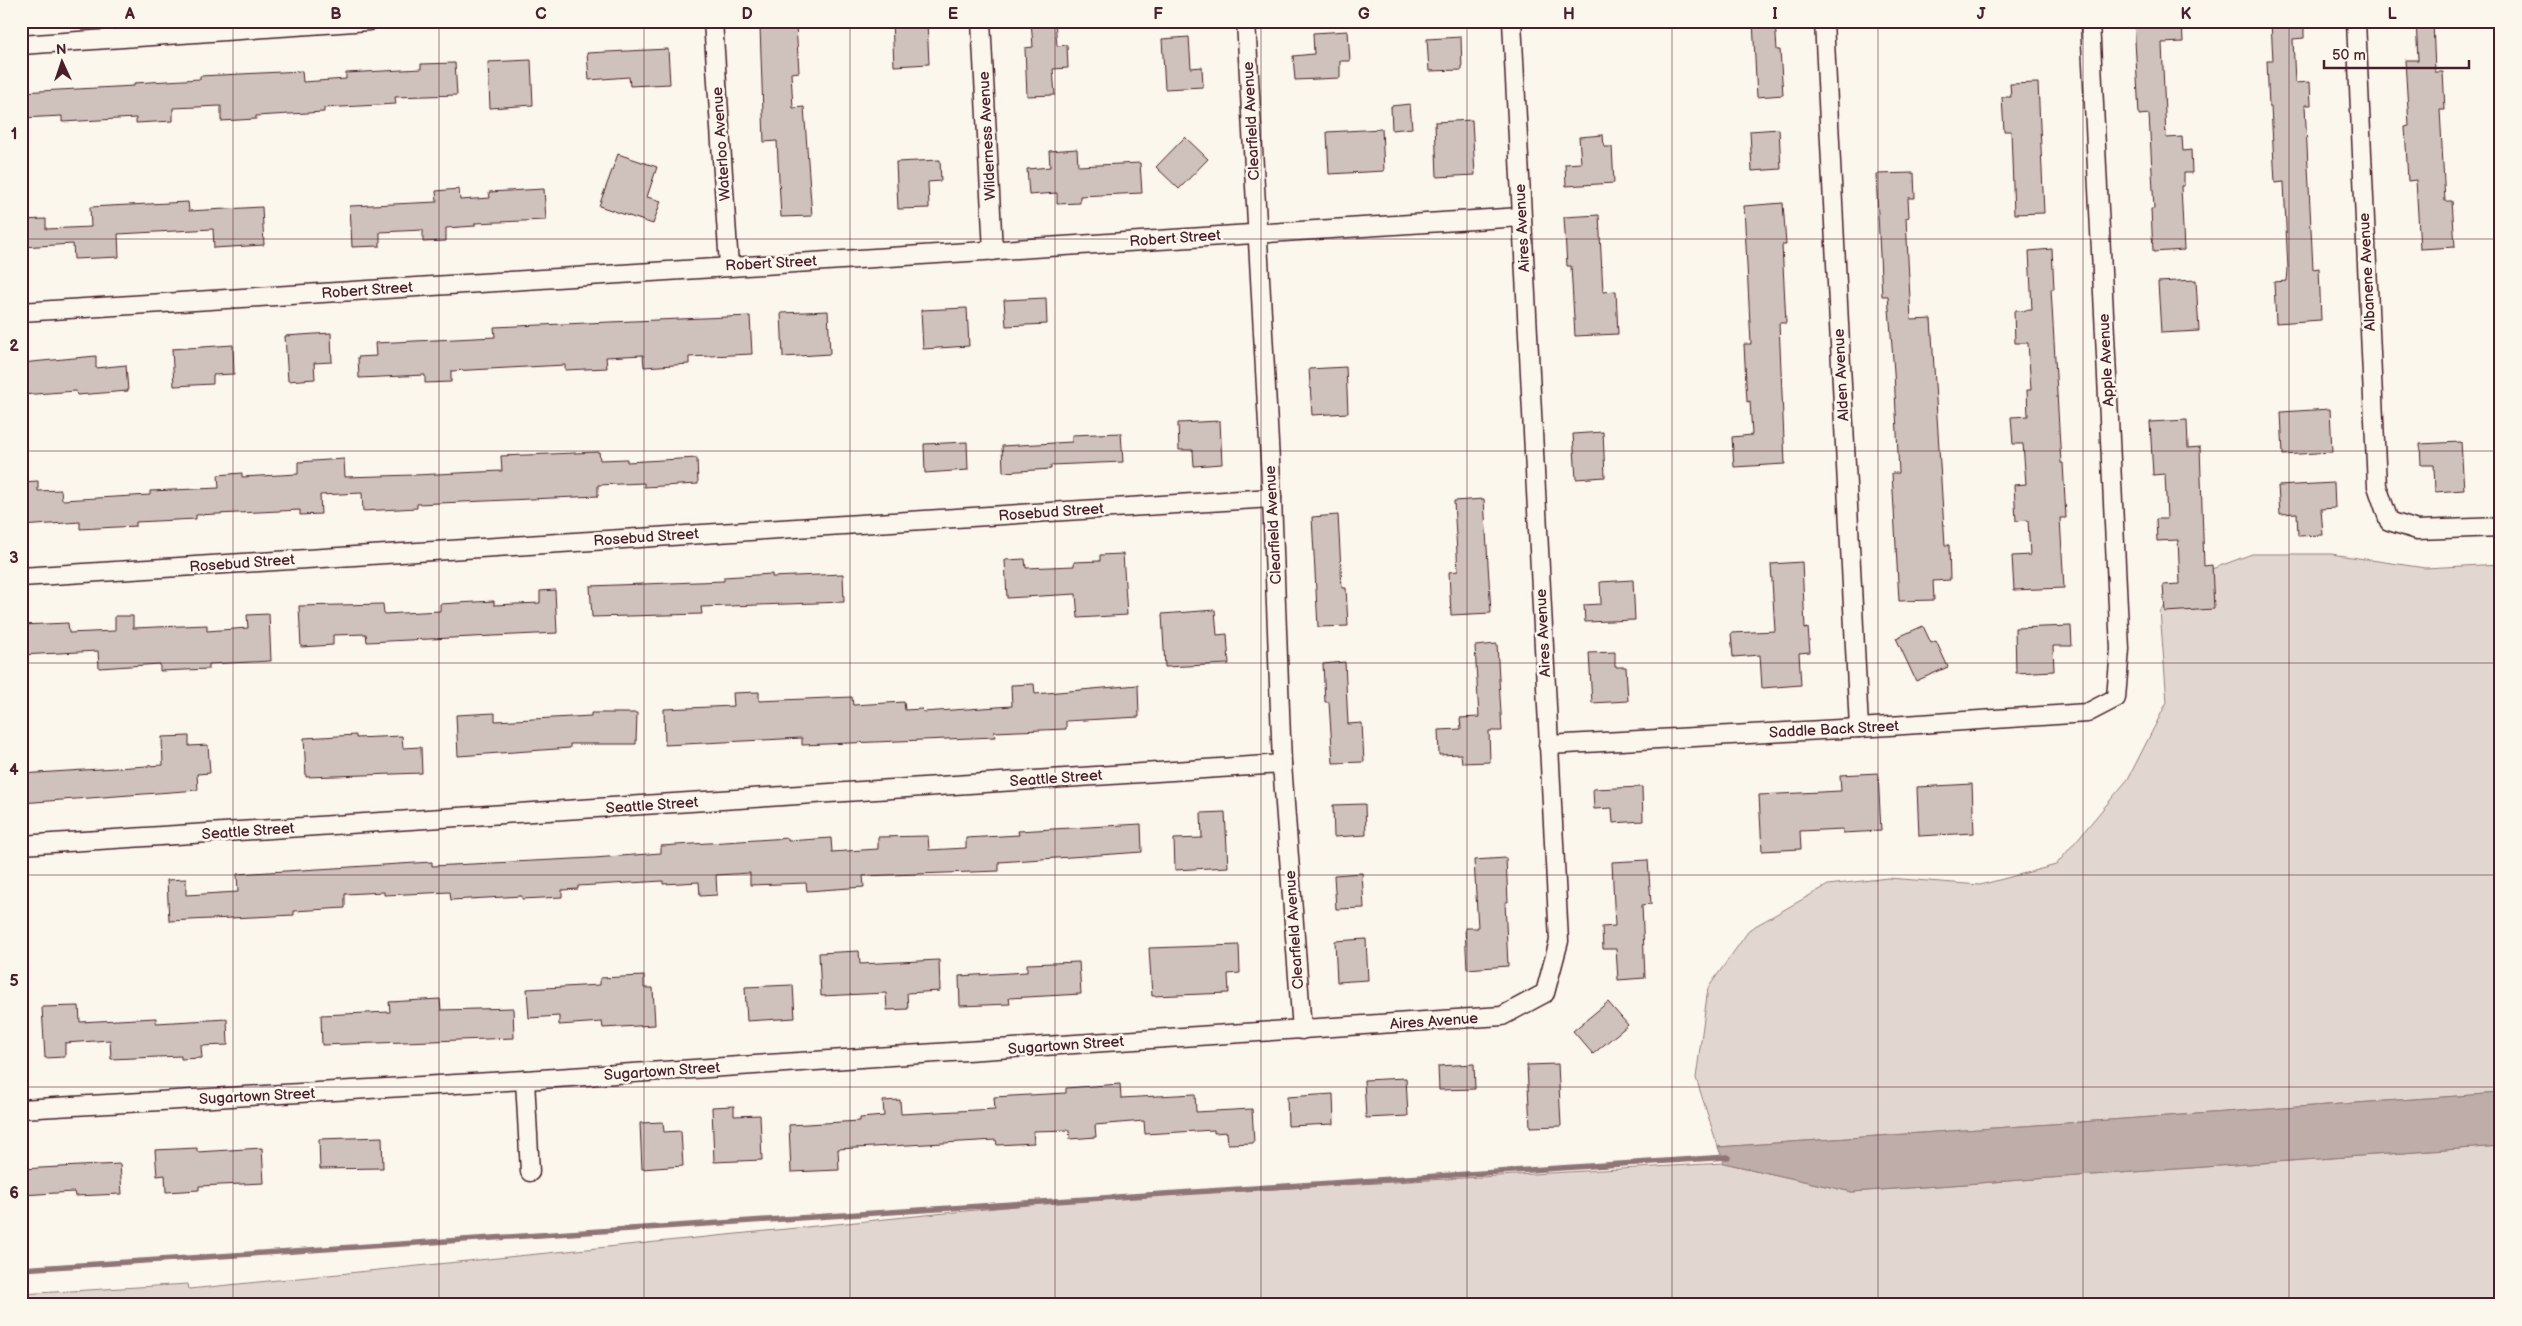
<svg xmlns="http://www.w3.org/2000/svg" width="2522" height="1326" font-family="'Balsamiq Sans',sans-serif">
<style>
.green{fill:#e2d7d0;stroke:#967b7e}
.water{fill:#bfadaa;stroke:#907477}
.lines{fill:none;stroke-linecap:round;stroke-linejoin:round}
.stream{stroke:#907477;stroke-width:5.5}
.building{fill:#cfc2bc;stroke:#4a1f2b}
.minor-casing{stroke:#4a1f2b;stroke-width:21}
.minor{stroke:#fbf7ec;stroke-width:18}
.grid{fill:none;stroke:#4a1f2b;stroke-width:1;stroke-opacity:0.55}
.labels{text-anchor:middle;stroke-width:5;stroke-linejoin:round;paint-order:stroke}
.street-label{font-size:15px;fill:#4a1f2b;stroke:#fbf7ec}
.neatline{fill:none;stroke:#4a1f2b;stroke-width:2}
.grid-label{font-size:16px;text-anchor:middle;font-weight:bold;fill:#4a1f2b}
</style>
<rect width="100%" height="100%" fill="#fbf7ec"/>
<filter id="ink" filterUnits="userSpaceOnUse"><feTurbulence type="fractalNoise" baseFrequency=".02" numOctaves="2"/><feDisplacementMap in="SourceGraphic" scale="10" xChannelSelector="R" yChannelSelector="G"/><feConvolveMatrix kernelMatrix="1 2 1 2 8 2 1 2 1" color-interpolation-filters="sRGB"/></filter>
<g filter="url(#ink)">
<g class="green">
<path d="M2252 554H2331L2425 568 2501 564V1093L1718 1147 1696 1078 1708 988 1750 929 1828 885 1888 878 1980 885 2056 865 2128 779 2167 702 2160 611 2201 573Z"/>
<path d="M2501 1146V1305H21V1294L188 1284 189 1289 1065 1201 1724 1163 1852 1192Z"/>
</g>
<path class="water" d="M2501 1093V1146L1852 1192 1724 1163 1718 1147Z"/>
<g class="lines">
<path class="stream" d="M21 1269 1728 1157"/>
</g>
<g class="building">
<path d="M892 21H927L929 64 894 66Z"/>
<path d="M1031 21H1055L1057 46 1067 45 1068 68 1053 69 1055 95 1027 96 1025 48 1033 47Z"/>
<path d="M1753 21H1775L1777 50H1780L1783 95 1757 97Z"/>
<path d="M2134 21H2182L2183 42 2162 43 2166 138 2182 137 2183 151 2191 150 2192 173H2184V186H2181L2184 250 2153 252 2151 209H2154L2149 114 2139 115Z"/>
<path d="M2271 21H2304V38L2293 39 2295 83 2310 82 2311 105H2305L2313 269 2319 268 2321 320 2276 323 2274 282 2287 281 2288 270 2284 182 2275 183 2271 107H2269L2267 61H2273Z"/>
<path d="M2416 21H2433L2435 72H2443L2445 110H2440L2445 201H2452L2455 247 2420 249 2416 180 2408 181 2405 127 2409 126 2405 60H2418Z"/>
<path d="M796 25 799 72 791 73 793 108 804 107 812 216 781 217 777 141 764 142 760 27Z"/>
<path d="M1348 31 1350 61H1340V78L1295 80 1293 56 1314 54 1313 33Z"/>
<path d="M1189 37 1191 68 1202 67 1203 87 1165 89 1162 39Z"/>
<path d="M1461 37 1462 70 1429 71 1427 39Z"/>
<path d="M668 49 670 84 630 86 629 77 589 80 587 53Z"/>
<path d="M531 60 533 105 490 108 488 62Z"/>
<path d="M455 63 457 95 395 97 396 104 324 108V112L256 116V119L221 121V106L173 108V121L136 123V118L62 122V116L21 118V92L134 86V83L200 79V76L302 71 303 82 346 79V73L421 69V64Z"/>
<path d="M2038 83 2044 213 2014 214 2011 131H2004L2002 97H2011L2010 84Z"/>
<path d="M1410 104 1412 128 1392 130 1391 106Z"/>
<path d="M1472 120 1475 175 1437 177 1435 122Z"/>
<path d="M1382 129 1384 171 1329 174 1327 132Z"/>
<path d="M1779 129 1781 169 1752 171 1750 131Z"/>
<path d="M1603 135 1604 147H1612L1614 183 1566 186 1565 164 1581 163 1579 137Z"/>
<path d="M1185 137 1208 159 1179 189 1156 167Z"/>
<path d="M1077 149 1078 166 1140 163 1142 193 1080 196V203L1057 204V193L1029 195 1027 169 1050 167 1049 151Z"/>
<path d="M618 154 657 167 647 197 661 201 653 224 599 206Z"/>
<path d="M940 160 941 181 928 182 929 208 898 209 896 162Z"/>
<path d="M1914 173 1915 198H1908L1909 217 1906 218 1911 320 1931 319 1945 545H1949L1950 580 1933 581 1934 600 1899 601 1892 473H1899L1894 372 1888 296H1882L1876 174Z"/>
<path d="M459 189 460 200 490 198 489 192 544 189 546 220 475 223V226L446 228V241L423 242V230L380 232V246L352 247 350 206 437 202 436 191Z"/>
<path d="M188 202 189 211 262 207 264 245 214 248 213 229 118 234 119 257 74 259 73 244 21 247V220L46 219V229L91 227 90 207Z"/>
<path d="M1783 203 1786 245H1782L1786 323H1779L1785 464 1734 467 1732 437 1752 435 1750 401 1747 402 1744 344H1751L1744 206Z"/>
<path d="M1599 215 1603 292 1616 291 1618 334 1575 336 1571 266H1567L1564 217Z"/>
<path d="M2052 249 2054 289H2051L2061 463H2063L2066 518H2060L2064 588 2014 590 2012 556 2030 555 2028 520 2016 521 2014 485 2026 484 2023 444H2013L2011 417 2028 416 2027 390H2031L2028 343H2015L2014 311 2032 310 2029 251Z"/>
<path d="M2196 280 2199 331 2161 333 2158 282Z"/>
<path d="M1046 298 1047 324 1006 326 1004 300Z"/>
<path d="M967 308 969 346 923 349 921 310Z"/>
<path d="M828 311 830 354 783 357 781 313Z"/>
<path d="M750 316 752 354 689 357V364L644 367 643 355 606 357 607 368 565 370V365L451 371V382L425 383V375L359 378 358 357 376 356 375 343 495 337 494 327Z"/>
<path d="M331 333 332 362 314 363 315 379 288 381 285 336Z"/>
<path d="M233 345 234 374 213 375V384L174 386 172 349Z"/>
<path d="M96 356V368L126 365 128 391 77 395 76 391 21 395V363Z"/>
<path d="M1346 367 1348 413 1312 415 1309 369Z"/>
<path d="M2330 409 2332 452 2283 455 2281 412Z"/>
<path d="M2187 420 2188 448 2200 447 2204 566 2212 565 2214 609 2165 612 2163 585 2180 584 2178 540 2157 541 2156 519H2167L2165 474 2153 475 2150 422Z"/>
<path d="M1220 421 1222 464 1194 466 1193 450H1179L1178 423Z"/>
<path d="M1603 432 1605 477 1576 479 1573 434Z"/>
<path d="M1121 433 1123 462 1051 465V469L1003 472 1002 446 1072 442V435Z"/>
<path d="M967 442 968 470 925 473 924 444Z"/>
<path d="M2461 442 2464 490 2435 492 2434 465H2421L2420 444Z"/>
<path d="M599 452 600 460 627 459V462L697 458 698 484 644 487V483L598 485V496L417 504V508L363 511 362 493 320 495 321 514 300 515V510L196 515V519L136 522V526L80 529V522L21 526V482L38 481V491L61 490 62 500 150 495V491L219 488 218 475 242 473V477L298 474V462L344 459 345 477 415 475 502 471 501 456Z"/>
<path d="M2334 483 2335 508 2321 509 2323 535 2298 536 2297 513 2280 514 2278 486Z"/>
<path d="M1484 499 1491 613 1451 615 1449 572 1458 571 1454 501Z"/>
<path d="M1338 515 1342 588H1346L1348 626 1318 627 1312 517Z"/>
<path d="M1123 554 1127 615 1078 618 1076 594 1007 598 1005 560 1025 559 1026 568 1074 566V562L1100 561V555Z"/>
<path d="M1802 562 1805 629 1808 628 1810 652 1799 653 1801 685 1762 688 1760 655 1733 657 1731 633 1775 631 1771 564Z"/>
<path d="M772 574V577L843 574 844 602 701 607 702 614 592 617 590 586 724 581V577Z"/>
<path d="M1633 580 1635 620 1585 622 1584 605 1601 604 1600 582Z"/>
<path d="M555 590 557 633 367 642 366 634 333 635V645L301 647 299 606 383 604 384 614 440 611V604L494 601V605L540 603V591Z"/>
<path d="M1215 610 1217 635 1227 634 1229 664 1165 667 1162 614Z"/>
<path d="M269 614 271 661 209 664V669L160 671V664L99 668 98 651 21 655V625L68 623 69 633 115 631V616H133V628L207 625V631L248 628 247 615Z"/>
<path d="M1923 626 1931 643 1936 641 1948 667 1916 681 1896 638Z"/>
<path d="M2071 626 2072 646H2053L2054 671 2016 673 2015 628Z"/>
<path d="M1497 644 1502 731H1489L1490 762 1462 763 1461 754 1439 755 1438 730 1461 729 1460 718 1479 717 1475 646Z"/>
<path d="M1615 652V667H1626L1628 701 1592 703 1589 653Z"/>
<path d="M1345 662 1348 724 1362 723 1364 762 1333 763 1329 702H1325L1323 664Z"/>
<path d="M1034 684 1035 694 1138 685 1139 717 1066 721V729L994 732 995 737 802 745V738L665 745 664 709 734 706 733 693 759 692V701L852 697 853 705 904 702 905 710 922 709 923 712 1012 706 1011 685Z"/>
<path d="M495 713V721L591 716V713H637L636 744H570V748L458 756 456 715Z"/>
<path d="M356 735V738L402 736 403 748 421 747 422 773 306 777 304 738Z"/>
<path d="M189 736V746L208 745 210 773 197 774 198 790 21 803V774L163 765 162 737Z"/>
<path d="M1878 773 1881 831 1843 833V829L1800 831 1801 849 1762 851 1759 795 1841 791 1840 775Z"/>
<path d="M1972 784 1974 833 1919 836 1917 787Z"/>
<path d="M1642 787 1643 821 1613 823 1612 808 1594 809 1593 789Z"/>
<path d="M1365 804 1366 835 1334 837 1333 805Z"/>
<path d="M1225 812 1228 867 1175 870 1174 839 1202 838 1201 813Z"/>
<path d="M1141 824 1142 852 999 862V871L863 876 864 887 807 891 806 883 750 885V873L716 875 717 895 700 896 699 882 663 884V881L578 886V889L562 890V897L522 899V896L451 900 450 892 384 895V892L345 894V908L294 911V915L169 921 167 880 186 879V895L238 892 237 874 432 862V866L594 858 661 853V846L788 838V841L831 838 832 852 878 849V837L928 836 929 850 966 848V838L1019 835 1018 831Z"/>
<path d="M1506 858 1508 902H1505L1508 966 1467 969 1465 928H1478L1474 860Z"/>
<path d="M1648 860 1651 904 1642 905 1645 978 1618 980 1616 949H1603L1602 927 1615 926 1612 862Z"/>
<path d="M1362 873 1364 908 1336 909 1334 875Z"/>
<path d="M1366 939 1368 980 1337 982 1335 941Z"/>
<path d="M1239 945 1240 973 1228 974 1229 993 1152 996 1149 948Z"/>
<path d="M859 951 860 964 939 960 940 991 907 993 908 1009 887 1010 886 993 821 996 819 953Z"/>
<path d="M1079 962 1081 994 1009 998 1010 1004 960 1006 959 976 1027 972V964Z"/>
<path d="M644 976V988H653L655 1025 603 1028 602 1022 559 1025V1016L529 1018 527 989 600 985V978Z"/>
<path d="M793 985 795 1018 747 1021 745 987Z"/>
<path d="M440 999 441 1010 513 1008 514 1038 322 1045 321 1015 390 1012 389 1002Z"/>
<path d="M1608 1002 1628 1025 1593 1054 1573 1031Z"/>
<path d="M79 1006 80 1022 156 1018V1023L227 1019 228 1045 201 1046 202 1058 181 1059V1056L111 1059 110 1040 65 1043V1057L45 1058 42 1007Z"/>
<path d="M1474 1064 1475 1089 1439 1090 1438 1066Z"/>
<path d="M1558 1064 1561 1126 1530 1127 1527 1065Z"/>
<path d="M1406 1078 1408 1116 1366 1118 1364 1080Z"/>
<path d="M1120 1084 1121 1098 1195 1094 1196 1112 1252 1109 1254 1143 1228 1144 1227 1132 1214 1133V1130L1145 1134 1144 1121 1095 1125 1096 1137 1070 1139 1069 1130 1033 1131 1034 1143 997 1145 996 1140 838 1149 839 1170 791 1172 789 1125 860 1121V1118L884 1116 883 1101 900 1100 901 1114 995 1109 994 1097 1066 1093V1088Z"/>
<path d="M1333 1094 1334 1124 1288 1126 1287 1097Z"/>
<path d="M734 1106V1116L760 1115 762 1160 714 1162 712 1107Z"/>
<path d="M663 1122 664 1132 681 1131 683 1166 642 1169 640 1123Z"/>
<path d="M382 1137 383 1168 320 1169 319 1139Z"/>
<path d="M197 1148V1152L262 1148 264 1183 199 1186V1190L166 1192 165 1175 157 1176 155 1150Z"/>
<path d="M120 1164 122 1194 75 1196 74 1192 21 1195V1169Z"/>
</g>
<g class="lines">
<g class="minor-casing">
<g id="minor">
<path d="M713 21 729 266"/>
<path d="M981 21 993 251"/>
<path d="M1246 21 1272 498 1282 764 1302 1030"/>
<path d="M1824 21 1859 728"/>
<path d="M2356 21 2377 486 2389 521 2417 530 2501 527"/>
<path d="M21 45 369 21"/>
<path d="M21 312 1521 217"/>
<path d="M21 577 1272 498"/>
<path d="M1548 745 1859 728 2087 713 2116 698 2120 649 2090 21"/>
<path d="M21 845 1282 764"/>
<path d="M525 1080 530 1172"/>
<path d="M21 1109 525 1080 1502 1016 1545 993 1559 941 1512 21"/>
</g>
</g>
<use href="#minor" class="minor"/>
</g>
</g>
<path class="grid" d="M233 21V1305M439 21V1305M644 21V1305M850 21V1305M1055 21V1305M1261 21V1305M1467 21V1305M1672 21V1305M1878 21V1305M2083 21V1305M2289 21V1305M21 239H2501M21 451H2501M21 663H2501M21 875H2501M21 1087H2501"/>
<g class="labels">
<g class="street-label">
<text transform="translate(1251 121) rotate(-93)" y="5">Clearfield Avenue</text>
<text transform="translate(987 136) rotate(-93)" y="5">Wilderness Avenue</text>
<text transform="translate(721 144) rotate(-94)" y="5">Waterloo Avenue</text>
<text transform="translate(1522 228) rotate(-93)" y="5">Aires Avenue</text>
<text transform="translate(1175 238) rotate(-4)" y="5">Robert Street</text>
<text transform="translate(771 263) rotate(-3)" y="5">Robert Street</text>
<text transform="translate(2367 272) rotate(-93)" y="5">Albanene Avenue</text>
<text transform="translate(367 290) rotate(-4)" y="5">Robert Street</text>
<text transform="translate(2106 360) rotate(-93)" y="5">Apple Avenue</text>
<text transform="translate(1841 375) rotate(-93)" y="5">Alden Avenue</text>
<text transform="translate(1051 512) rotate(-4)" y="5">Rosebud Street</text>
<text transform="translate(1273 525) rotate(-93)" y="5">Clearfield Avenue</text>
<text transform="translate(646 537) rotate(-4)" y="5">Rosebud Street</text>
<text transform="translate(242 563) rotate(-4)" y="5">Rosebud Street</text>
<text transform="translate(1543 633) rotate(-93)" y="5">Aires Avenue</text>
<text transform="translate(1834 729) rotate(-3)" y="5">Saddle Back Street</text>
<text transform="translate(1056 778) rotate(-4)" y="5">Seattle Street</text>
<text transform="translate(652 805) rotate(-4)" y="5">Seattle Street</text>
<text transform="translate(248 831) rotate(-4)" y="5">Seattle Street</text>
<text transform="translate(1294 930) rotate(-94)" y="5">Clearfield Avenue</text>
<text transform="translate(1434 1021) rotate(-4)" y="5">Aires Avenue</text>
<text transform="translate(1066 1045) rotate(-4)" y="5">Sugartown Street</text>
<text transform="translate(662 1071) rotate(-4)" y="5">Sugartown Street</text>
<text transform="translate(257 1096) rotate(-3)" y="5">Sugartown Street</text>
</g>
</g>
<rect width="2522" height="1326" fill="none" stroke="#fbf7ec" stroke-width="55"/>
<g transform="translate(62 62) rotate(357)" stroke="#fbf7ec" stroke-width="4" paint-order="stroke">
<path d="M0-4L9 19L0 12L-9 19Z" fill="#4a1f2b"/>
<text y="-8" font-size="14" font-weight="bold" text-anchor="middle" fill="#4a1f2b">N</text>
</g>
<path d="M2324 60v8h145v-8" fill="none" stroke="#4a1f2b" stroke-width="2.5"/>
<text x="2332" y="60" font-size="15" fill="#4a1f2b" stroke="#fbf7ec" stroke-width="4" paint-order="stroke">50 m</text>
<rect x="28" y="28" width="2466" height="1270" class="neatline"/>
<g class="grid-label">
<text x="130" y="19">A</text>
<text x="336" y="19">B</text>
<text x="541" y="19">C</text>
<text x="747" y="19">D</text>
<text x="953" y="19">E</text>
<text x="1158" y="19">F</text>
<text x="1364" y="19">G</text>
<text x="1569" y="19">H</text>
<text x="1775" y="19">I</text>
<text x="1981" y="19">J</text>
<text x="2186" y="19">K</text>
<text x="2392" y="19">L</text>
<text x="14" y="139">1</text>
<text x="14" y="351">2</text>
<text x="14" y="563">3</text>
<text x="14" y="775">4</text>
<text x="14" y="986">5</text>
<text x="14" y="1198">6</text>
</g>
</svg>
